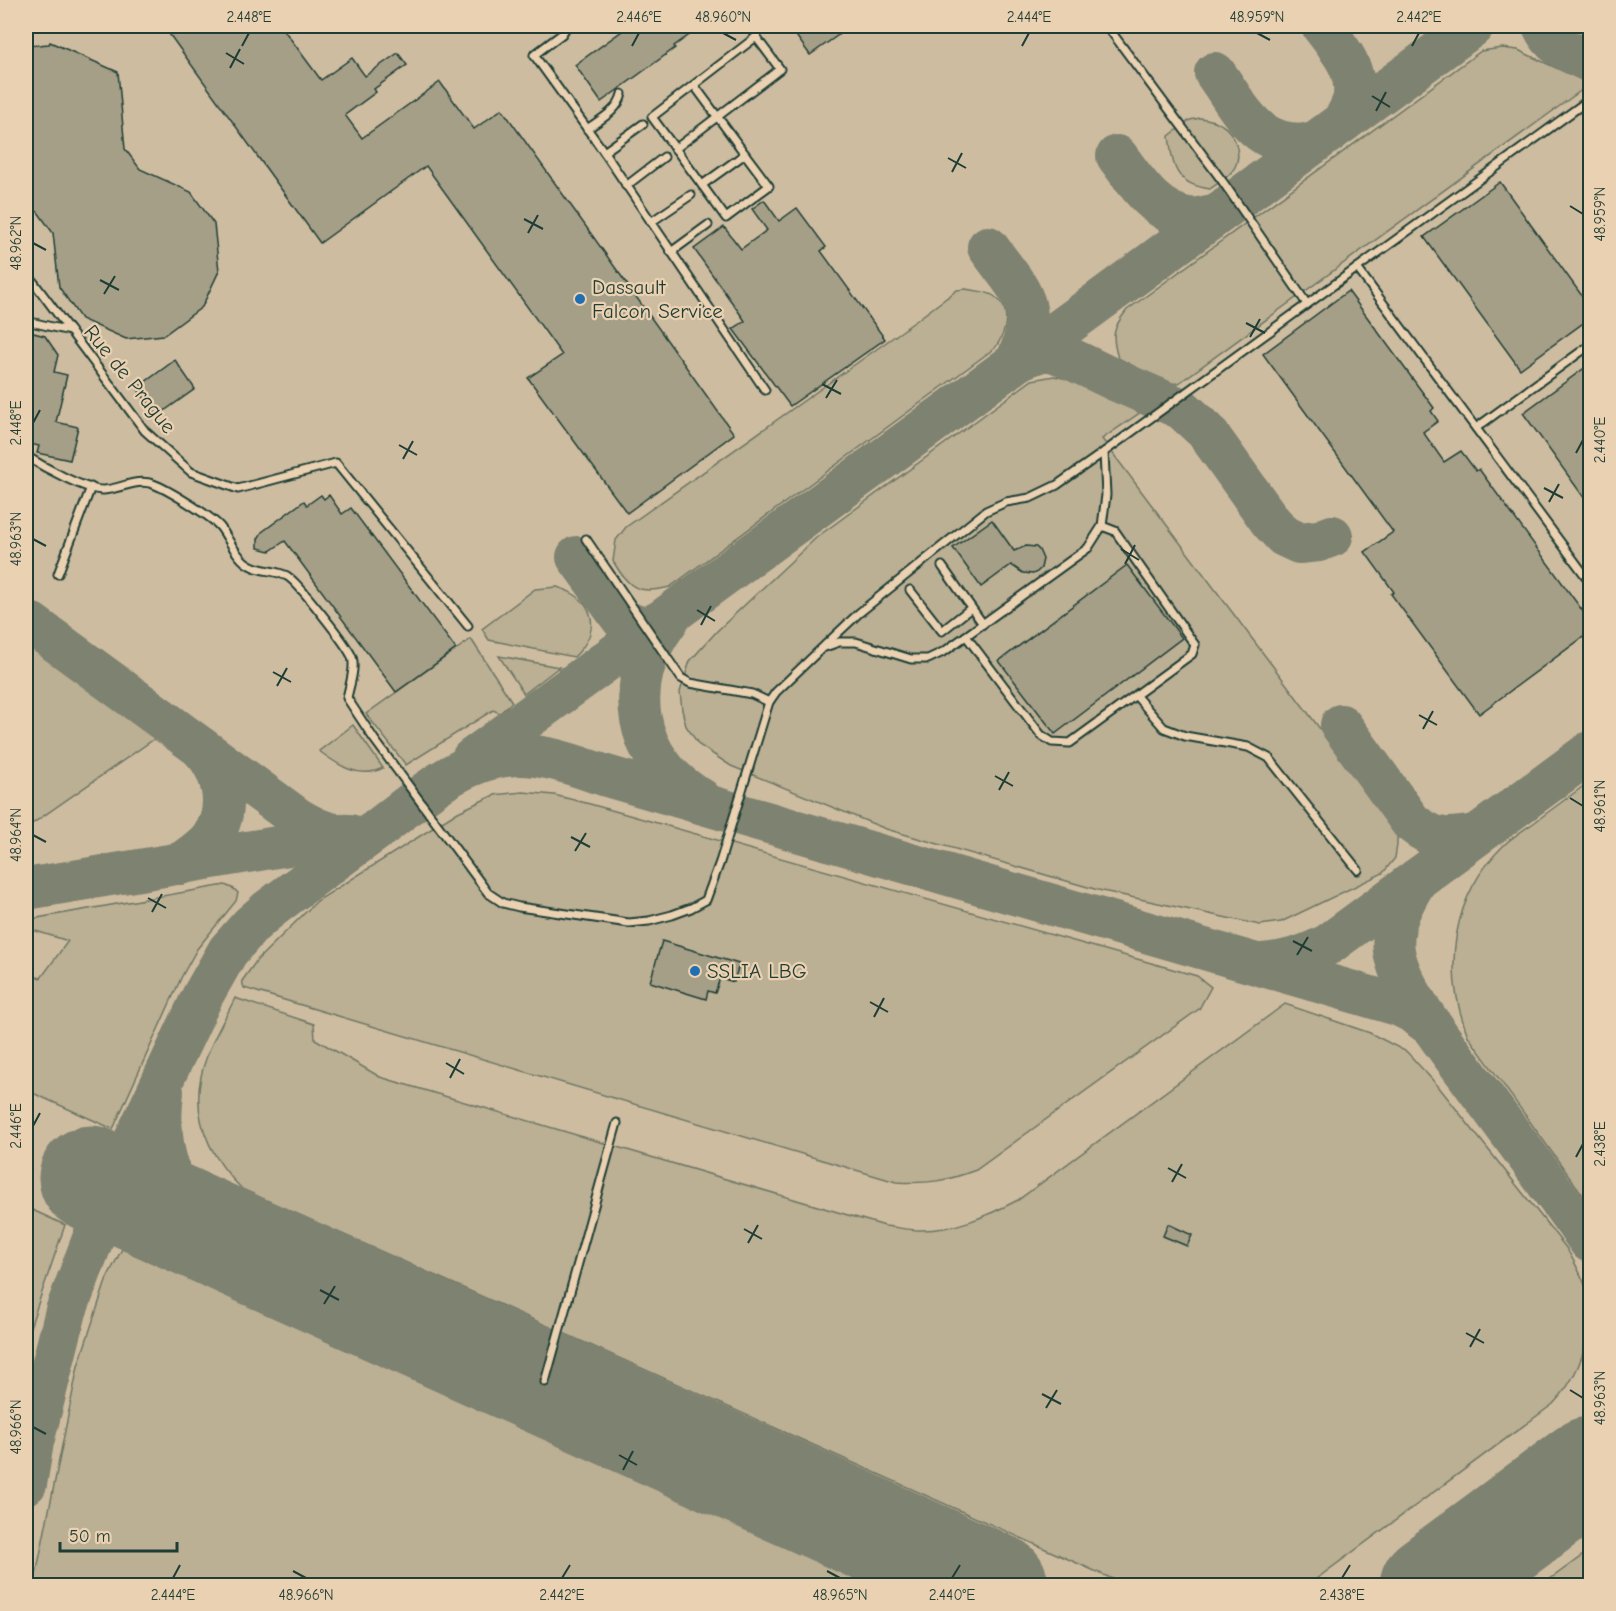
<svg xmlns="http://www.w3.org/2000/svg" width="1616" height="1611" font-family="'Comic Neue',sans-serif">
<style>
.built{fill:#cdbca0}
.green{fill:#bbaf94;stroke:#6d7664;stroke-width:1.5}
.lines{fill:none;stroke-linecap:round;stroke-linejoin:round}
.taxiway{stroke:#7e826f;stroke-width:42}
.runway{stroke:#7e826f;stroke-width:105}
.building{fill:#a59f88;stroke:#1f3d34;stroke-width:1.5}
.lane-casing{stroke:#1f3d34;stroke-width:11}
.lane{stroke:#ead1b2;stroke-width:7}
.ticks{fill:none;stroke:#1f3d34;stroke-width:2}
.poi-dot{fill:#1f6fb2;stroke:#ead1b2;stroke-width:2}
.labels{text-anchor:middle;stroke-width:4.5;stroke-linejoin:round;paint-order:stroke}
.poi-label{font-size:21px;fill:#1f3d34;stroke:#ead1b2;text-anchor:start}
.street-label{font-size:21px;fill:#1f3d34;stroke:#ead1b2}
.neatline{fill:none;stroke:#1f3d34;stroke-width:2}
.ticks-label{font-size:15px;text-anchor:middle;fill:#1f3d34}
</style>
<rect width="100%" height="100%" fill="#dec8aa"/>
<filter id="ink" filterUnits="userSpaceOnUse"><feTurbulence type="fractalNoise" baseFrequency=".0167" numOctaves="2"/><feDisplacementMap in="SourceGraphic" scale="12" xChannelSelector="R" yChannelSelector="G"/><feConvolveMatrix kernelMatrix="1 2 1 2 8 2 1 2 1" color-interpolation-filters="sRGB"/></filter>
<g filter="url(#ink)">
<path class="built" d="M26 26H1590V1585L26 1586Z"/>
<g class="green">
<path d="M1502 48 1518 50 1590 84 1179 383 1168 384 1118 358C1111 336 1113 327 1127 310L1481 51Z"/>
<path d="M1200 118C1207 119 1215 120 1222 125 1235 133 1242 154 1235 167 1230 177 1219 182 1210 189 1175 184 1173 168 1169 136L1190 120Z"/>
<path d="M966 289C975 291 987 291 994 296 1013 309 1006 333 995 348L670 587C637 595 629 588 613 561L616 540 626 527 902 331 957 290Z"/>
<path d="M1054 376 1081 382 1141 412 1102 439 1390 822 1397 836V845L1395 858 1383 873 1281 922 1260 925 1098 890 886 829 731 766 699 745 686 726 682 710 680 692 690 661 717 631 817 537 1032 380Z"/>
<path d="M557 587C595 598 603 630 574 657L489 640 482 629 535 589Z"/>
<path d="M26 639 157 737 26 828Z"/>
<path d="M471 639 512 702 500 713 493 710 406 765 366 714Z"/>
<path d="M499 656 559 667 524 694Z"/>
<path d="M353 725 383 768C359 780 338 765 319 751Z"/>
<path d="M1590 781V1205L1468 1036C1442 969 1451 896 1505 844 1514 836 1525 829 1535 822 1553 808 1572 795 1590 781Z"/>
<path d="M523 792 554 795 590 804 1197 976 1211 987 1199 1009 976 1170C947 1181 928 1184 896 1182L244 988 242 981 257 960 317 901 458 812 494 795Z"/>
<path d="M225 885 234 889 238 893 236 901 197 949 182 976 113 1129 26 1090V974L41 978 68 941 26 928V920Z"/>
<path d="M235 998 314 1024 315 1039 380 1077 885 1226C896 1227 908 1230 918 1230 954 1231 987 1216 1018 1200L1285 1004 1370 1033 1407 1052 1438 1086 1567 1249C1574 1262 1583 1276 1587 1291 1590 1301 1589 1314 1588 1324 1586 1356 1575 1381 1553 1404L1308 1585H1126L242 1189C205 1152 187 1108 207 1056 214 1036 226 1017 235 998Z"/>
<path d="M26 1207 65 1225 26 1339Z"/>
<path d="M122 1249 870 1585H34L78 1366 107 1278Z"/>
<path d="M1590 1550V1585H1542Z"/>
</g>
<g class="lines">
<g class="taxiway">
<path d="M1322 26C1338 47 1357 67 1354 96 1353 105 1347 114 1343 122"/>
<path d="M1543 26C1553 48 1569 51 1590 61"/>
<path d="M1215 73C1243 112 1257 150 1312 143"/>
<path d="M1117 156C1136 181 1155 214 1189 218 1198 219 1208 216 1217 214"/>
<path d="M988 247C1019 290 1041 305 1017 360"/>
<path d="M1017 360 1041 351H1052L1065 356 1117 381 1182 409 1206 431 1271 522 1284 536 1299 543 1319 541 1332 536"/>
<path d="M577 557 622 619 638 627 650 626 662 621"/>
<path d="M667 622C621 682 632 761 701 799"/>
<path d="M32 624 297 818C315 829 329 835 350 835"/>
<path d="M1341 725 1411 822C1434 841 1447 840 1475 835"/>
<path d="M472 759 1090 308 1473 26"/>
<path d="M180 864C190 856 202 849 210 839 232 812 224 772 201 748"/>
<path d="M1417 879C1404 901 1390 924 1394 951 1400 990 1448 1048 1471 1080 1511 1134 1551 1188 1590 1242"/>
<path d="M26 889 343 836"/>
<path d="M1262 964C1287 962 1306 956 1329 944L1590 752"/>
<path d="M163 1092C156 1150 170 1196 215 1234"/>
<path d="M26 1484 33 1442 66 1311 112 1188 203 995 228 951 251 925 267 911C302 884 338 858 374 832 417 800 460 757 517 755 548 754 581 768 610 777L1398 1005 1412 1012 1434 1028"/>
</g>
<g class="runway">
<path d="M91 1178 996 1586"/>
<path d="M1432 1586 1590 1469"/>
</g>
</g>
<g class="building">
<path d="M175 26H281L321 80 352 58 365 76 398 53 407 65 374 89 376 92 345 115 362 138 440 82 474 129 502 109 734 434 627 513 528 378 562 355 426 166 320 243 167 31Z"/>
<path d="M629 26H702L674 46 675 48 601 102 575 65Z"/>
<path d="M789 26H851L810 55Z"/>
<path d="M50 42 118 72 125 149 140 169 191 192 214 224 219 271 202 307 164 335 126 339 81 319 59 287 53 233 38 212 26 206V46L49 44Z"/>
<path d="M1500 182 1590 307V318L1520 369 1424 237Z"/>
<path d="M764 200 779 221 797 208 826 247 821 251 885 339 790 406 733 329 745 321 743 318 694 249 724 227 741 249 767 230 752 209Z"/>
<path d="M1348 291 1434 408 1431 411 1438 421 1423 432 1444 462 1461 451 1476 471 1479 469 1590 621V632L1479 714 1391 594 1394 592 1365 552 1393 532 1263 354Z"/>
<path d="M26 331 45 336 58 355 54 372 67 375 56 422 78 427 70 460 37 453 39 446 26 443Z"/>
<path d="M175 360 195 389 157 416 137 388Z"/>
<path d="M1590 364V506L1523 413Z"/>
<path d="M321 495 324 499 329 495 342 514 351 508 456 649 396 692 285 541 270 551 258 548V539L262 532 304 501 307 505Z"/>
<path d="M992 520 1014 551 1026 546 1036 547 1039 550 1043 559 1041 568 1037 572 1033 574 1023 573 1011 565 981 587 953 548Z"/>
<path d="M1127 565 1182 638 1055 734 999 661Z"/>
<path d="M662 941 739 964 734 982 720 978 715 993 708 991 706 999 650 982Z"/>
<path d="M1168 1224 1192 1235 1187 1246 1163 1236Z"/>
</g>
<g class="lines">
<g class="lane-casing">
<g id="lane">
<path d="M567 26 562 34 534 55 604 152 765 390"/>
<path d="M1107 26 1223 182 1307 304"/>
<path d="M756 37 759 26"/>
<path d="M587 129C601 119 618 111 622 94"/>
<path d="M675 149 780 69 756 37 652 117 702 185 745 154 694 85"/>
<path d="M604 152 643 124"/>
<path d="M702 185 726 218 769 186 745 154"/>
<path d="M626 186 664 157"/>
<path d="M651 222 691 195"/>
<path d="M671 252 708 225"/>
<path d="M1357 268 1590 99"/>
<path d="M26 272 145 431 191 472 238 489 336 463 468 626"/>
<path d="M26 321 70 331"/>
<path d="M1476 428 1590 345"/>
<path d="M26 456C42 466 86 491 104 490 120 489 137 478 153 484 167 489 213 517 221 528 229 539 234 553 245 562 257 572 273 569 287 576 298 582 347 645 352 657 356 668 349 687 347 698L374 739 488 893 503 903 519 907 629 923 649 921 672 915 691 908 706 900 720 862 769 702 776 692 822 648 839 642H856L911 659H928L945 651 1088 548 1102 526 1106 495 1104 452 1357 268 1590 582"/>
<path d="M586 539 681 678 690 683 752 694 769 702"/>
<path d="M942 566 983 624"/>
<path d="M58 574 91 487"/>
<path d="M910 590 942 631 971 608"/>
<path d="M966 636 1041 735 1052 742 1070 743 1192 654 1195 645 1115 531 1102 526"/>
<path d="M824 646 859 613 986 511 1006 502 1030 498 1057 485 1104 452"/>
<path d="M1136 696 1164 728 1185 736 1248 747 1269 758 1358 870"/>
<path d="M545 1382 617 1123"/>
</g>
</g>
<use href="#lane" class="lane"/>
</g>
</g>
<path class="ticks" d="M723 33 736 40M1257 33 1270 40M242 46 249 33M632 46 639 33M1022 46 1029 33M1412 46 1419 33M226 53 244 64M230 68 240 49M1372 96 1390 107M1376 111 1386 92M948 158 966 168M952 172 962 153M1570 206 1583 214M524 219 543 229M528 233 538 215M33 243 46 250M100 280 119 290M104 294 115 276M1246 323 1265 333M1250 337 1260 319M822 384 841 394M826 398 837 380M33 423 40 410M399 445 417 455M1576 453 1583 440M403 459 413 441M1544 488 1563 498M1549 502 1559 484M33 539 46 546M1121 549 1139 560M1125 564 1135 545M697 610 715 621M701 625 711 606M273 672 291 682M277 686 287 668M1419 715 1437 725M1423 729 1433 711M995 776 1013 786M999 790 1009 772M1570 798 1583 806M33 835 46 842M571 837 590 847M575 851 586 833M148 898 166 908M152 912 162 894M1293 941 1312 951M1297 955 1308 937M870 1002 888 1012M874 1017 884 998M446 1063 464 1074M450 1078 460 1059M33 1126 40 1113M1576 1157 1583 1144M1168 1168 1186 1178M1172 1182 1182 1164M744 1229 762 1239M748 1243 758 1225M320 1290 339 1300M324 1304 335 1286M1466 1333 1484 1343M1470 1347 1480 1329M1570 1390 1583 1398M1042 1394 1061 1404M1046 1408 1057 1390M33 1427 46 1434M619 1455 637 1465M623 1470 633 1451M293 1571 306 1578M827 1571 840 1578M173 1578 180 1565M562 1578 570 1565M952 1578 960 1565M1342 1578 1350 1565"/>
<g class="poi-dot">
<circle cx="580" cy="299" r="6"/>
<circle cx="695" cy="971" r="6"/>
</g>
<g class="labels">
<g class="poi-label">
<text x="592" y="294">Dassault<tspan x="592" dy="24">Falcon Service</tspan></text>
<text x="707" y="978">SSLIA LBG</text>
</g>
<g class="street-label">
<text transform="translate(130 379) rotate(51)" y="7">Rue de Prague</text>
</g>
</g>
<rect width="1616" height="1611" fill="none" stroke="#ead1b2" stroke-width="66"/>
<path d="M60 1542v9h117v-9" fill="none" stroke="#1f3d34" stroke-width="3"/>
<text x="69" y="1542" font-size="18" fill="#1f3d34" stroke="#ead1b2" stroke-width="4.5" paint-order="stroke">50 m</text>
<rect x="33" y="33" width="1550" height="1545" class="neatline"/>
<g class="ticks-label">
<text x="249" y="22">2.448°E</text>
<text x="639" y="22">2.446°E</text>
<text x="723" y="22">48.960°N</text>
<text x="1029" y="22">2.444°E</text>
<text x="1257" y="22">48.959°N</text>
<text x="1419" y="22">2.442°E</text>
<text transform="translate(1600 214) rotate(-90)" y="5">48.959°N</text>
<text transform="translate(16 243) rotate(-90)" y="5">48.962°N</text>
<text transform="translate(16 423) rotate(-90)" y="5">2.448°E</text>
<text transform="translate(1600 440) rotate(-90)" y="5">2.440°E</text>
<text transform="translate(16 539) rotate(-90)" y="5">48.963°N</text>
<text transform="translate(1600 806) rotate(-90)" y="5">48.961°N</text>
<text transform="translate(16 835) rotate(-90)" y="5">48.964°N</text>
<text transform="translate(16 1126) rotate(-90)" y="5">2.446°E</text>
<text transform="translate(1600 1144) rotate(-90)" y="5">2.438°E</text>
<text transform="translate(1600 1398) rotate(-90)" y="5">48.963°N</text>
<text transform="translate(16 1427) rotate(-90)" y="5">48.966°N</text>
<text x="173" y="1600">2.444°E</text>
<text x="306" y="1600">48.966°N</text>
<text x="562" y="1600">2.442°E</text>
<text x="840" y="1600">48.965°N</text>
<text x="952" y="1600">2.440°E</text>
<text x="1342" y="1600">2.438°E</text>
</g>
</svg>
